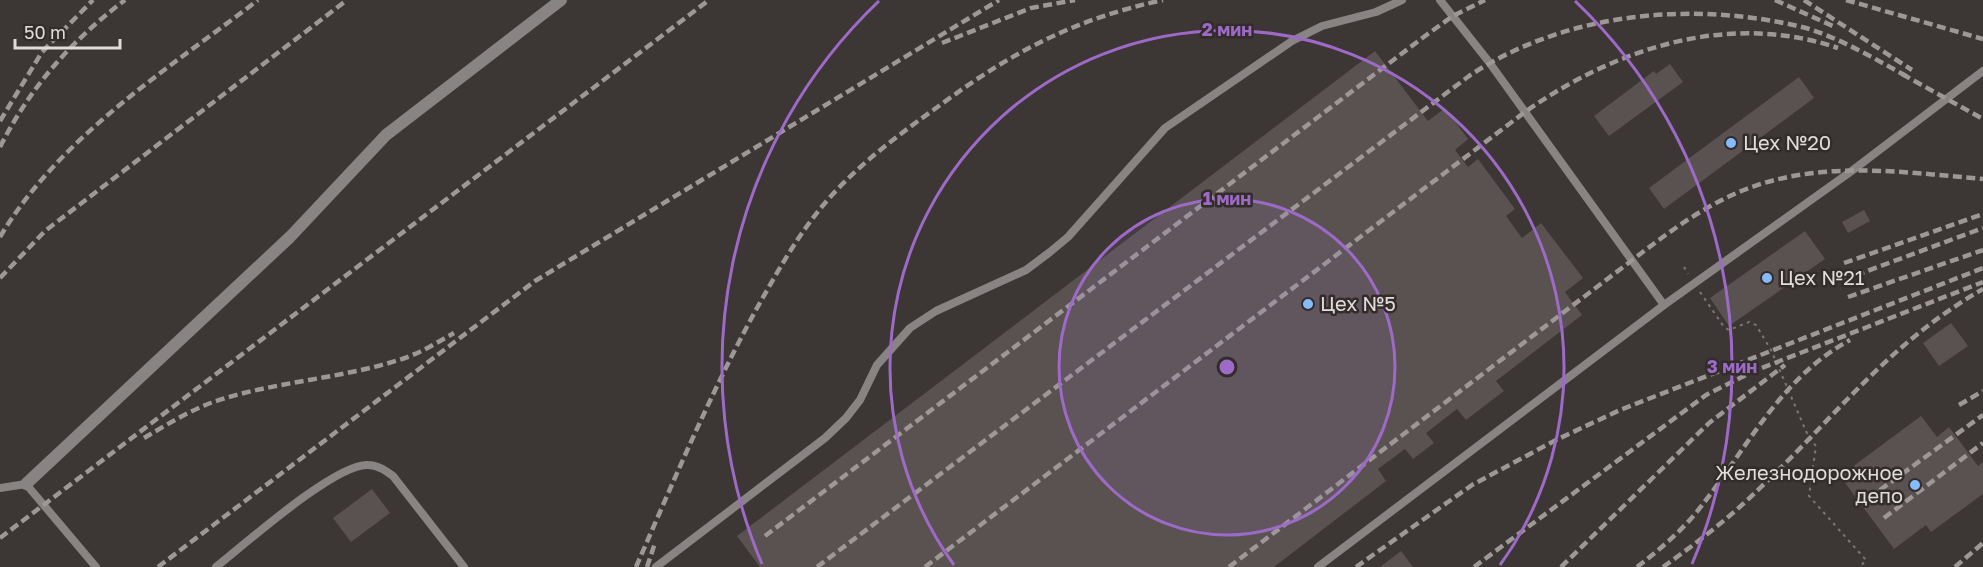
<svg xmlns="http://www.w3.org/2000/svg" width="1983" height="567" font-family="'Golos Text',sans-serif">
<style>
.building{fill:#595250}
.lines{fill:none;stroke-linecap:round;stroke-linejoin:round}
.path{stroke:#7c7775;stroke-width:2;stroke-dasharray:3 4.5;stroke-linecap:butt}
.lane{stroke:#878483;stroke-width:8}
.street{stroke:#878483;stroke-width:12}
.rail{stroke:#9d9896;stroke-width:4.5;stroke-dasharray:9 4.5;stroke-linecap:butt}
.ring{fill:none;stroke:#9e6ac8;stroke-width:3}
.poi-dot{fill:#85bbfb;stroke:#322c2a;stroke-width:2}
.labels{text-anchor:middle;stroke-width:5;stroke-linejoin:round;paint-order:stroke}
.poi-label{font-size:20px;fill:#e0dcda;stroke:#322c2a;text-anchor:start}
.centre{fill:#9e6ac8;stroke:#322c2a;stroke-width:3}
.ring-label{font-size:18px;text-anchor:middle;font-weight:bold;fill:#9e6ac8;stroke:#322c2a;stroke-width:5;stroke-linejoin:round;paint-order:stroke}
</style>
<rect width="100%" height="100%" fill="#3c3634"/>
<g class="building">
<path d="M1375 51 1428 121 1445 108 1468 139 1455 150 1468 167 1478 159 1515 209 1506 216 1522 238 1541 223 1583 278 1565 292 1582 315 1496 381 1504 391 1466 420 1457 409 1426 433 1434 443 1413 459 1405 449 1378 469 1386 481 1274 567H760L737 536Z"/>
<path d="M1670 64 1683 82 1609 136 1594 116 1654 71 1656 74Z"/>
<path d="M1799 77 1814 98 1664 209 1649 188Z"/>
<path d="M1864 210 1870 221 1848 233 1842 222Z"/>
<path d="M1805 231 1825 259 1729 326 1710 298Z"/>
<path d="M1951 323 1968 346 1939 366 1923 343Z"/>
<path d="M1921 416 1937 437 1949 427 1978 466 1983 462V494L1931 532 1926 525 1894 549 1840 476Z"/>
<path d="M372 489 390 513 351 542 333 518Z"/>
<path d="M1401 551 1413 567H1380Z"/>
</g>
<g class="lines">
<g class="path">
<path d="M1684 267 1688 274"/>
<path d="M1700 292 1724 327 1729 330 1749 322 1756 325 1771 350 1809 438 1816 446 1809 496 1866 560 1860 567"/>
</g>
<g class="lane">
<path d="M1440 0 1489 62 1664 305"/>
<path d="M0 488 26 484 96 567"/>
<path d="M216 567C245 544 336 463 368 465 378 465 386 471 393 476L464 567"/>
<path d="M656 567 825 438 846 418 860 400 877 365 910 328 936 311 1026 270 1050 252 1068 237 1165 128 1292 41 1322 26 1376 12 1402 0"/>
<path d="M1318 567 1664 305 1853 170 1983 71"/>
</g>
<path class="street" d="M26 484 290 237 386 135 561 0"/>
<g class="rail">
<path d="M1775 0 1835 27"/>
<path d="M1804 0 1912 70"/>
<path d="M1846 0 1983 39"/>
<path d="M942 43 1031 8 1075 0"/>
<path d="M1902 74 1983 119"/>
<path d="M0 121 42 52 93 0"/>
<path d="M0 147C31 86 71 41 125 0"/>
<path d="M0 237C60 136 167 70 258 0"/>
<path d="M1844 263 1983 214"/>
<path d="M0 278 45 231 347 0"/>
<path d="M1843 280 1983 228"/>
<path d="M1848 297 1983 250"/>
<path d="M1959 405 1983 391"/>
<path d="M144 438C166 425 189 411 213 402 275 381 343 379 405 358 422 352 438 342 454 333"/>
<path d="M1869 498 1983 415"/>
<path d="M1884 518 1983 443"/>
<path d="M765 536 1425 36 1453 16 1485 0"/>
<path d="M0 538 709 0"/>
<path d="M158 567 535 281 999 0"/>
<path d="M636 567C674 480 711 392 757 308 779 269 801 229 832 195 865 159 904 131 943 103 1015 50 1076 19 1163 0"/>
<path d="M647 567 655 543"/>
<path d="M817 567 1469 76C1565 12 1694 0 1806 28 1842 39 1875 59 1908 77"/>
<path d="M925 567 1525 112C1616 48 1729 11 1838 48"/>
<path d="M1229 567 1631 261C1665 235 1699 209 1739 192 1817 159 1901 172 1983 179"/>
<path d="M1356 567 1472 485 1556 440 1620 410 1983 268"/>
<path d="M1474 567 1706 395 1754 371 1983 282"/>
<path d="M1561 567 1709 423 1785 365"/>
<path d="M1637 567C1658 551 1678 534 1695 514 1745 453 1778 379 1850 340"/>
<path d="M1663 567C1698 542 1732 516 1762 486 1838 414 1889 343 1983 289"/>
<path d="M1955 567 1983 543"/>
</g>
</g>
<circle cx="1227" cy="367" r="168" fill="#9e6ac8" fill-opacity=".12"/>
<g class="ring">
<circle cx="1227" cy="367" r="168"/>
<path d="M954 565A337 337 0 1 1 1500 565"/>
<path d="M762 564A505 505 0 0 1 879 1M1575 1A505 505 0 0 1 1692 564"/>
</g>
<g class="poi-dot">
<circle cx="1731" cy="143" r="6"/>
<circle cx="1767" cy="278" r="6"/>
<circle cx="1308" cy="304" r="6"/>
<circle cx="1915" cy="485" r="6"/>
</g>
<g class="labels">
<g class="poi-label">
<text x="1743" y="150">Цех №20</text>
<text x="1779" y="285">Цех №21</text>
<text x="1320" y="311">Цех №5</text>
<text x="1903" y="480" text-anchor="end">Железнодорожное<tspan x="1903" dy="23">депо</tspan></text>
</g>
</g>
<circle cx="1227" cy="367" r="9" class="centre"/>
<g class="ring-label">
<text x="1227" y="36">2 мин</text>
<text x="1227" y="205">1 мин</text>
<text x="1732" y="373">3 мин</text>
</g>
<path d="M15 39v9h105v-9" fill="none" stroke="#e0dcda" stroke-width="3"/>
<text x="24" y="39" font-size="18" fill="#e0dcda" stroke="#322c2a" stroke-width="4.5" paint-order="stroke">50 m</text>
</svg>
